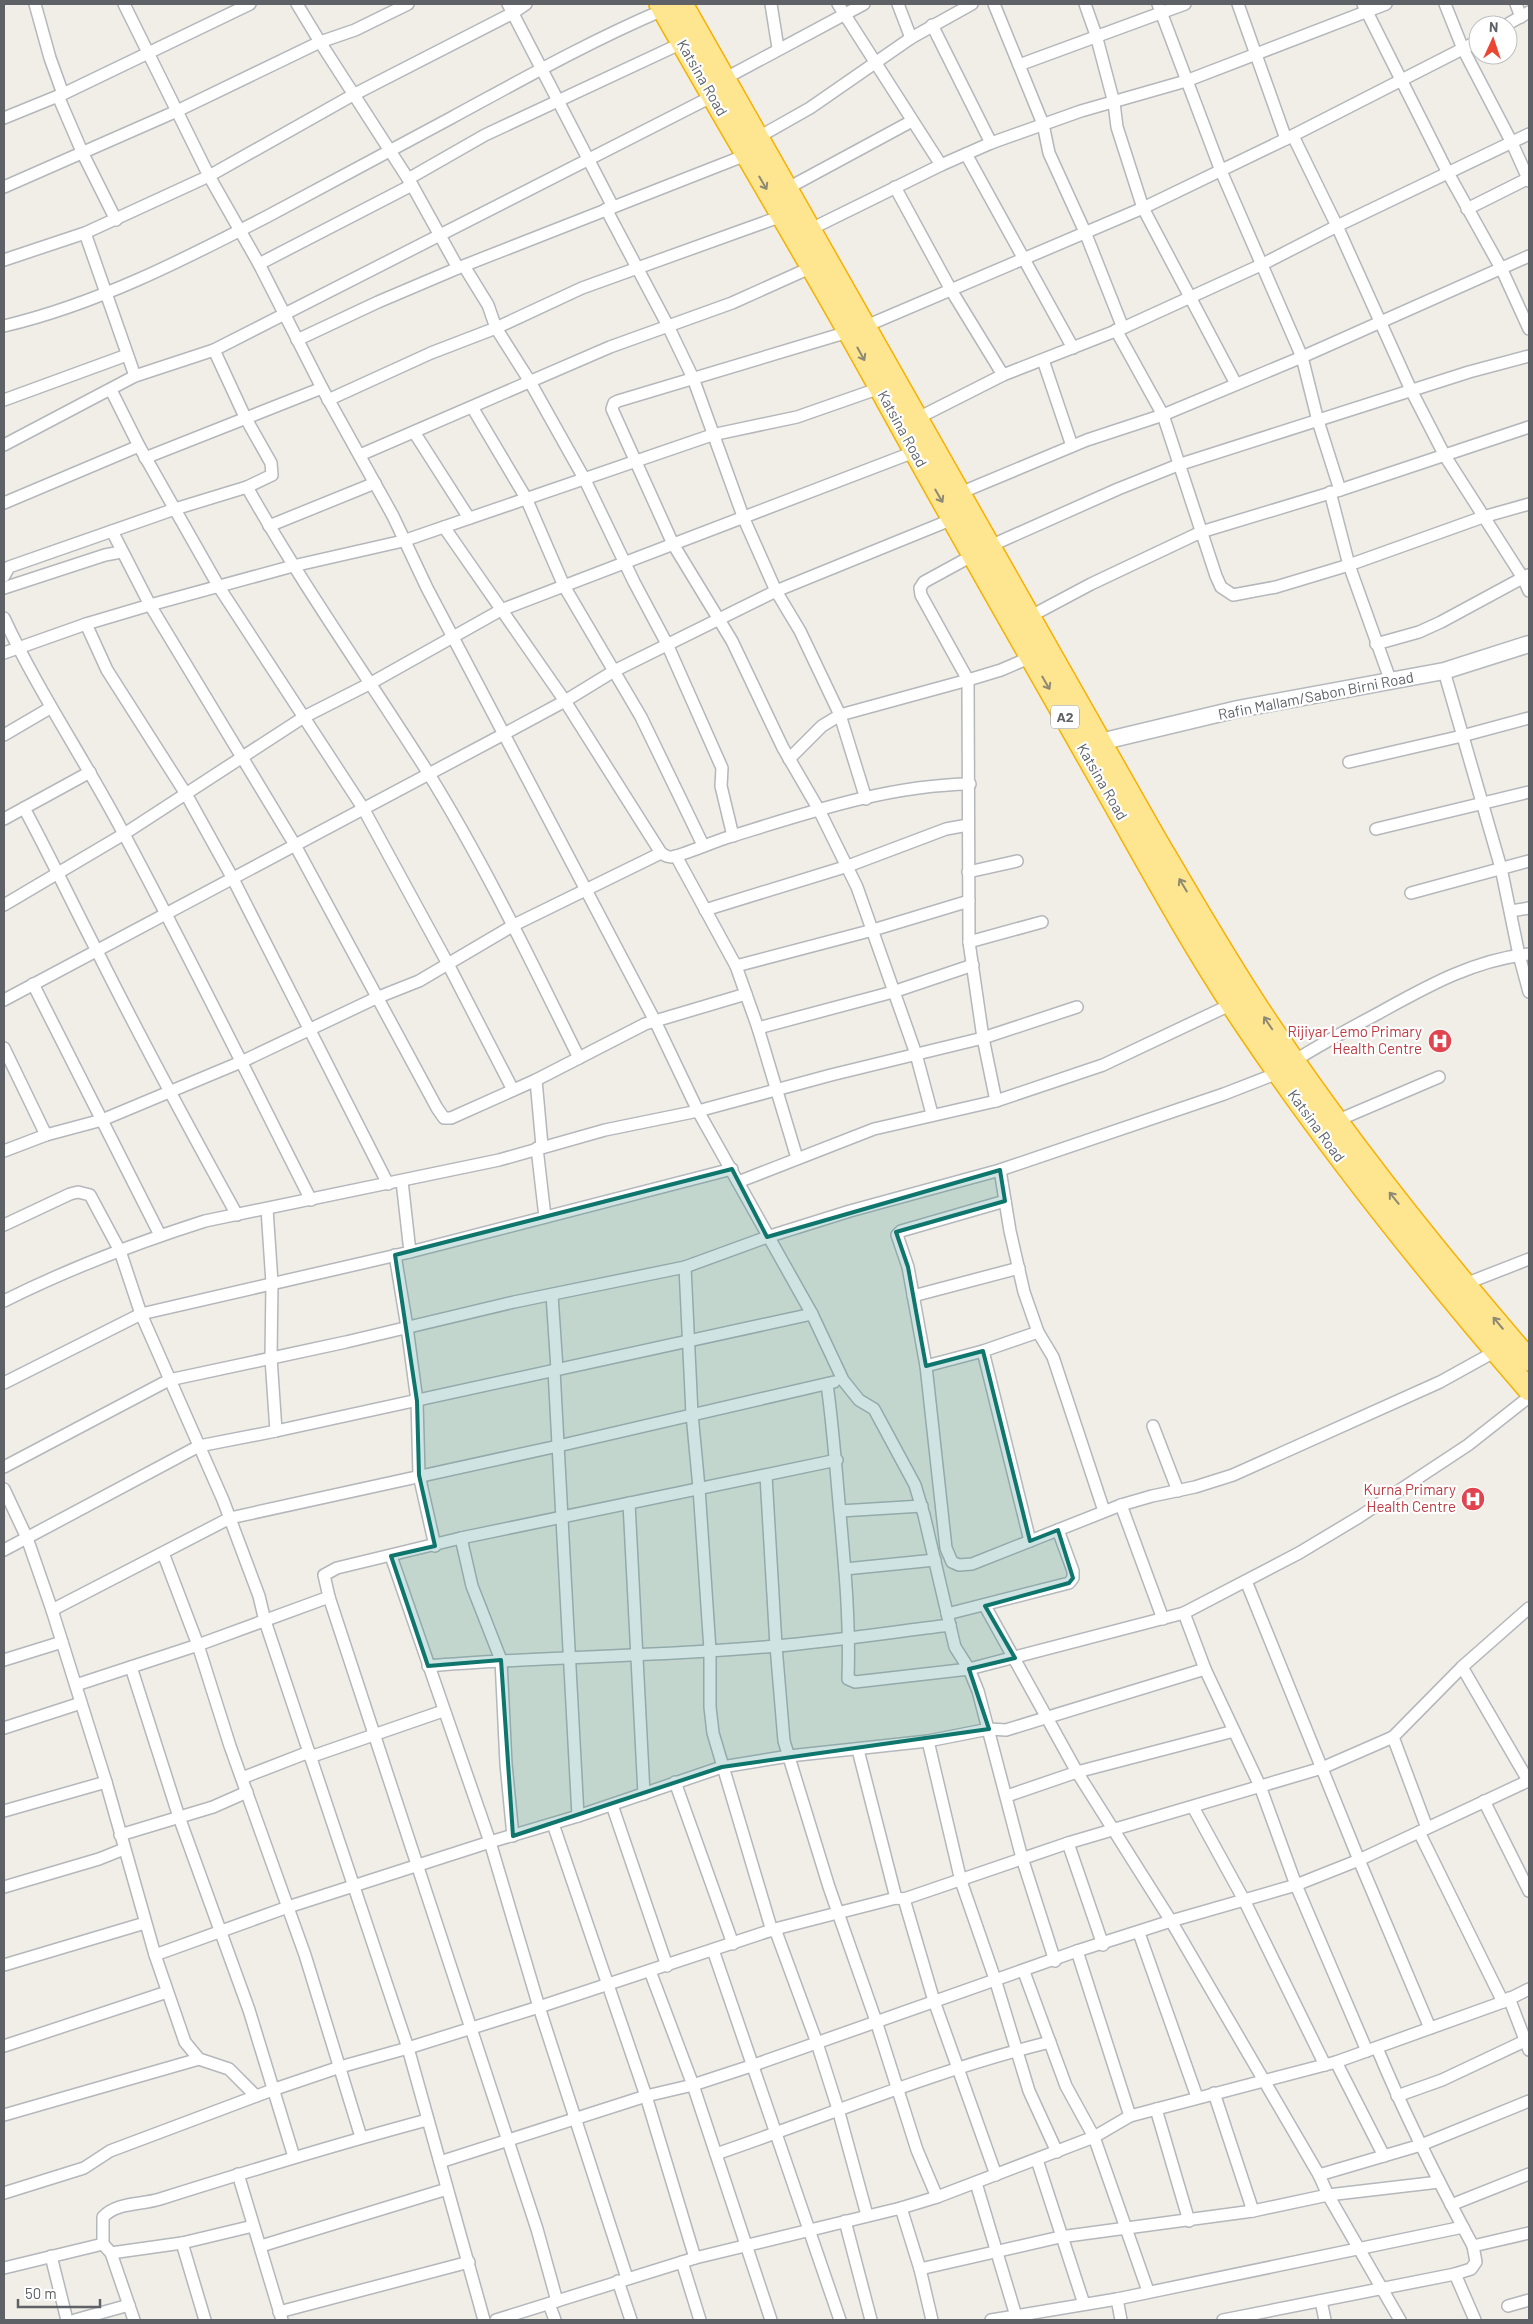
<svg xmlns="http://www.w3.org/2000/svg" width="1533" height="2324" font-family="Barlow,sans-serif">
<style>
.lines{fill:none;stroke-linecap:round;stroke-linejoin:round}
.street-casing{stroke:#b4b7bb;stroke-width:14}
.secondary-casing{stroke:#b5b9be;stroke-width:19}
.highway-casing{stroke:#f7b100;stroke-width:24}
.street{stroke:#fff;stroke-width:11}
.secondary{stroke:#fff;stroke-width:16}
.highway{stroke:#fee590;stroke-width:21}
.oneway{stroke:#8e8973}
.marked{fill:#0f766e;fill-opacity:0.2;stroke:#0f766e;stroke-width:4;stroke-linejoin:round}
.labels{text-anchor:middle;stroke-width:4.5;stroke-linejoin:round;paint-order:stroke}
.shield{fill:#fff;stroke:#8e9195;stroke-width:1}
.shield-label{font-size:14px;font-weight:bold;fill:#5e6267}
.street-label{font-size:15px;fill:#5e6267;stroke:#fff}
.health-label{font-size:15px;fill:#be3a42;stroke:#fff;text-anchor:end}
</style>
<rect width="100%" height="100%" fill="#f0eee7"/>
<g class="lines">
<g class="street-casing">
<g id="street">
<path d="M35 4 50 58 63 94"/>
<path d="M124 4 209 176 259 264 322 388 393 516 427 588 655 1021 698 1111 812 1314 843 1380 859 1400 874 1409 915 1485 924 1515 955 1647 969 1669 978 1691 1022 1858 1055 1961"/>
<path d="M297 4 320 42 355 30 408 4"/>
<path d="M508 4 613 207"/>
<path d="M771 4 778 48"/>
<path d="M838 4 941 165"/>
<path d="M898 4 911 38"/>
<path d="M994 4 1043 124 1049 153 1085 232 1123 328"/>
<path d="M1085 4 1096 35 1114 103 1117 127 1143 208 1236 384"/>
<path d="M1158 4 1221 171 1302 357 1318 421 1340 490"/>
<path d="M1238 4 1286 139"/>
<path d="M1363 4 1448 173 1502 270 1529 329"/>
<path d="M1445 4 1463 49 1512 143 1529 181"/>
<path d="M1516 4 1521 17"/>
<path d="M932 25 991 143"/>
<path d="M1506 25 1529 12"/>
<path d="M1019 65 1185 4"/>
<path d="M724 79 864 4"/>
<path d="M58 96 83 154 116 220"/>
<path d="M4 118 63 94 250 4"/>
<path d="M1293 136 1337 226 1411 390 1445 456 1523 578 1529 591"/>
<path d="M757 138 810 108 911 38 972 4"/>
<path d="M966 154 1073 348"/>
<path d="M408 179 485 135 682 43"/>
<path d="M4 187 177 111 320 42 412 185 458 268"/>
<path d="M895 187 951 290 1003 375"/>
<path d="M788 188 912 121"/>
<path d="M606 209 668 326 693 378 744 519 776 591 800 631 840 715 866 799"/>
<path d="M1467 209 1529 178"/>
<path d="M811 229 941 165 991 143 1081 111 1186 81 1386 4"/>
<path d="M85 233 135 376"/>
<path d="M4 260 85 233 209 176 353 95 513 13 526 4"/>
<path d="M259 264 412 185"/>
<path d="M464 266 488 305 496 328 529 380 585 480 634 582 667 644 722 768 721 786 733 836"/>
<path d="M4 326C97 304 183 260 268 216 329 183 390 151 451 118 521 80 590 41 663 10"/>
<path d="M866 326 1143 208 1286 139 1478 41"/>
<path d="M1116 330 1163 415 1216 576 1221 587 1233 595 1276 587 1349 565 1483 517 1529 504"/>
<path d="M848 332 618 401 614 403 612 409 673 544 732 641 783 748 819 810 857 887 916 1054 932 1114"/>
<path d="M297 340 378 302 458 268 746 155"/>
<path d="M1043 360 1072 446"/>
<path d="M111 390 139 446 219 587 363 808 448 964 513 1090"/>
<path d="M4 400 127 355"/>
<path d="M328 400 431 353 496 328 582 288 782 216"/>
<path d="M472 407 526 498 564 586 641 717 703 845"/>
<path d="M918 418 1003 375 1123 328 1263 264 1337 226 1529 134"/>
<path d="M414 432 469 518"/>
<path d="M4 445 135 376 214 350 713 96"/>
<path d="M360 455 610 347 732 303 812 267"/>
<path d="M145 458 322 388"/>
<path d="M247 487C302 585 367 676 427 771 484 863 531 961 579 1058"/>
<path d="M1330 492 1349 565 1391 682"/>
<path d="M960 493 1087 440 1163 415 1302 357 1529 256"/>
<path d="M4 503 139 446"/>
<path d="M269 526 375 483"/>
<path d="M444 527 565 701 661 853C664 855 668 857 671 857 678 857 718 840 729 837 807 813 888 785 970 784"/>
<path d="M112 531 150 605 295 845 437 1108 444 1118H451L536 1080 645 1024 746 994"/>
<path d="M4 576 9 567 175 509 247 487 272 475 271 463 245 417 214 350"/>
<path d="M4 588 105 555 121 552"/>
<path d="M1029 617 1091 584 1201 532 1340 490 1529 427"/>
<path d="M4 618C37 689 81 754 118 823 185 947 247 1074 311 1200"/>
<path d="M86 624 107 670 186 794 232 877 388 1184"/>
<path d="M1376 644 1419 632 1441 622 1528 575"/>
<path d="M4 653 86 624 150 605 293 566 403 541 712 435 797 417 880 388"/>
<path d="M1444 671 1501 868 1519 955 1529 992"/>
<path d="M4 735 50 708"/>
<path d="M789 759 822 726 840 715 968 680 1001 670 1031 657"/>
<path d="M1349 762 1462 736 1529 718"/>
<path d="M24 808C50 856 73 905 98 953 142 1041 189 1128 237 1215"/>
<path d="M4 819 90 772"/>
<path d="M1376 829 1529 792"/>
<path d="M676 856 736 966 758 1028 797 1158"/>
<path d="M968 872 1017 861"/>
<path d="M1411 893 1529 861"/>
<path d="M4 905 124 834 304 717 371 683 501 610 914 452"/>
<path d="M705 910 848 866 946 829 968 825"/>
<path d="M1511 911 1529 908"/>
<path d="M969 942 1042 922"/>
<path d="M736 966 873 930 969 901"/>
<path d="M33 984 160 1235"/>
<path d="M4 1000 504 734 565 701 614 671 776 591 953 519"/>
<path d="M758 1028 893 992 973 965"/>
<path d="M4 1048 46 1135"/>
<path d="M1294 1061C1321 1044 1349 1029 1377 1014 1426 987 1473 960 1529 954"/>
<path d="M536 1080 542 1146"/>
<path d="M996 1101 983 1038 969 942 968 680 921 595 920 588 924 582 990 546 1118 489 1178 465 1469 372 1529 356"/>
<path d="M1336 1121 1439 1077"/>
<path d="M537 1148 545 1217"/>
<path d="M4 1151 46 1135 102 1120 241 1062 376 998 419 981 514 925 661 853"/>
<path d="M1000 1170 1010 1231 1024 1292 1038 1332 1053 1357 1104 1511"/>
<path d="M402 1181 410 1252"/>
<path d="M738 1182 874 1129 996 1101 1103 1065 1232 1004"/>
<path d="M1005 1201 901 1231 897 1235 908 1267 926 1366 946 1548 952 1562 959 1565 972 1564 1121 1505 1152 1496 1195 1487 1233 1475 1440 1382 1496 1351"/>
<path d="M267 1209 272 1283 271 1358 276 1431"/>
<path d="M4 1225 70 1194 78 1192 90 1195 120 1251 141 1314 223 1500 259 1596 265 1621 408 2048 484 2320"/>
<path d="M395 1255 407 1327 417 1401 419 1475 435 1546"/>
<path d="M685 1267 692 1414 699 1488 710 1650V1707L713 1733 772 1931"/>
<path d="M1465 1284 1529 1259"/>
<path d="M552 1295 557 1369"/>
<path d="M913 1296 1019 1268"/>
<path d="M4 1301C68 1269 136 1243 205 1221L499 1160 605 1130 698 1111 831 1075 983 1038 1077 1007"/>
<path d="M983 1351 1030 1541"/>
<path d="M926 1366 983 1351 1038 1332"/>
<path d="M554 1370 578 1816"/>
<path d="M4 1383 141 1314 410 1252 732 1169"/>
<path d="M827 1384C833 1427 836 1470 840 1514 845 1569 850 1623 848 1679L855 1682 969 1669 1184 1613 1299 1553 1359 1517 1468 1445 1529 1397"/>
<path d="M1153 1426 1178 1491"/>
<path d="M4 1467 169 1380 346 1342 514 1302 685 1267 767 1237 850 1211 1000 1170 1224 1094 1278 1073"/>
<path d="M766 1476 776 1646 784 1741 829 1887 876 2021 917 2150 937 2197"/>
<path d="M4 1489 27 1538 52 1610 106 1782 155 1955 185 2042 199 2059 229 2069 256 2096"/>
<path d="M629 1503 644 1794"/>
<path d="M1121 1505 1163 1619"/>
<path d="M840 1511 922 1506"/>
<path d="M461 1538 472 1586 501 1660 506 1764 513 1836"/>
<path d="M4 1550 199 1446 276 1431 812 1314"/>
<path d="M163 1553 198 1645 230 1746 305 1955 361 2137"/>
<path d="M391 1556 490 1842 539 2007 627 2278"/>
<path d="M845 1569 935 1560"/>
<path d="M1246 1581 1359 1860 1430 2028"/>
<path d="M985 1606 1077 1772 1171 1921 1319 2175 1328 2195 1400 2320"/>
<path d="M52 1610 230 1518 558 1446 834 1382"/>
<path d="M1184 1613 1205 1669 1260 1786 1296 1885 1367 2051"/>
<path d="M947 1614 1069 1583 1073 1578V1571L1058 1530"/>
<path d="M4 1660 62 1642"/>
<path d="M428 1666C544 1656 661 1657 776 1646 834 1641 892 1632 950 1625"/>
<path d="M131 1667 179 1817 249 2010 294 2157"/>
<path d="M1462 1667 1529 1782"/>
<path d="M76 1685 198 1645 329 1597"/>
<path d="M4 1728 81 1703"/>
<path d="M1393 1737 1427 1828"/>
<path d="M928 1741 961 1881 995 1979 1029 2091 1057 2152"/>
<path d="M858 1750 896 1898"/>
<path d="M310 1757 443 1711"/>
<path d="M242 1778 309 1752"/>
<path d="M675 1782 733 1944"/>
<path d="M1007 1796 1077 1772 1234 1731"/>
<path d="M1484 1801 1529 1891"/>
<path d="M612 1805 667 1966"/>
<path d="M1193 1807 1244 1900 1325 2065"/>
<path d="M4 1811 106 1782"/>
<path d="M553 1824 646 2096 695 2258"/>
<path d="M1419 1832 1503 2002"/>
<path d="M120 1835 213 1807 247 1792"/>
<path d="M1068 1843 1103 1945"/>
<path d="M4 1887 99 1859 124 1849"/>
<path d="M904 1899 934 2001 996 2175"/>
<path d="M775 1929 817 2043 838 2109 867 2215"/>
<path d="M1139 1933 1197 2097"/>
<path d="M713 1950 840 2320"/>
<path d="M1077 1951 1130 2116"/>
<path d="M155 1955 288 1907 490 1842 578 1816 722 1767 789 1756 928 1741 989 1729 1006 1730 1205 1669"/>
<path d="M4 1965 145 1923"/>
<path d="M650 1971 693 2085 771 2320"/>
<path d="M1024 1972 1066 2086 1094 2137 1148 2291"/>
<path d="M1509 1998 1529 2050"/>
<path d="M4 2046 167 1992"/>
<path d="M1377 2048C1405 2116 1438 2181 1473 2246L1529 2233"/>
<path d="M1336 2062 1384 2156"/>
<path d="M1214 2093 1253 2211"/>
<path d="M1397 2096 1442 2080 1529 2039"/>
<path d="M1156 2109 1189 2221"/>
<path d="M4 2115 199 2059"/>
<path d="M716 2154C827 2116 936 2070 1050 2042"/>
<path d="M1037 2160 1084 2304"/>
<path d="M440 2162 646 2096 693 2085 754 2065 1077 1951 1171 1921 1296 1885 1359 1860 1528 1781"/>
<path d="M238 2174 282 2320"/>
<path d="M1319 2175 1421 2145 1529 2101"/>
<path d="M976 2183 1016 2316"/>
<path d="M4 2193 84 2168 110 2151 275 2089 340 2067 408 2048 539 2007 775 1929 896 1898 904 1899 1068 1843 1322 1768 1393 1737 1462 1667 1529 1608"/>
<path d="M1451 2205 1529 2174"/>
<path d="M901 2208 920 2269 932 2320"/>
<path d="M845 2221 871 2320"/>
<path d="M182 2243 205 2320"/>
<path d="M261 2246 447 2189"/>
<path d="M111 2253 182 2243 253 2226"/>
<path d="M51 2256 67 2320"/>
<path d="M682 2262 700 2320"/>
<path d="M4 2268 103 2244"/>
<path d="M920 2269 1060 2237 1253 2211 1328 2195 1439 2182"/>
<path d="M1455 2274 1475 2320"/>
<path d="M618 2281 631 2320"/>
<path d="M1117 2299 1121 2320"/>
<path d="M557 2301 537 2229 329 1597 324 1575 337 1568 461 1538 837 1460"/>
<path d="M1321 2301 1325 2320"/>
<path d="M549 2304 555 2320"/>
<path d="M1508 2306 1529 2300"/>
<path d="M279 2312 469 2262"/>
<path d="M75 2320 129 2305"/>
<path d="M134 2320 111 2253 103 2244V2217C117 2202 141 2205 160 2199 249 2171 337 2144 427 2120"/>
<path d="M496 2320 695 2258 901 2208 937 2197 1094 2137 1130 2116 1336 2062 1503 2002 1529 1989"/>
<path d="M991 2320 1117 2299 1463 2227"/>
<path d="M1223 2320 1455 2274 1471 2269 1476 2262 1473 2246"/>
</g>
</g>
<g class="secondary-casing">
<path id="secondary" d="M1100 742 1238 709 1444 671 1529 644"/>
</g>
<g class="highway-casing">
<g id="highway">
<path d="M660 4C732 133 810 260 881 390 948 513 1018 634 1087 756 1139 847 1188 940 1246 1026 1332 1154 1428 1273 1529 1390"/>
<path d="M682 4 1156 840C1190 897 1223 955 1260 1011 1341 1134 1433 1249 1529 1360"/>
</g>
</g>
<use href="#street" class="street"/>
<use href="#secondary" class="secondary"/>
<use href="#highway" class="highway"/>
</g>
<defs><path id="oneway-shaft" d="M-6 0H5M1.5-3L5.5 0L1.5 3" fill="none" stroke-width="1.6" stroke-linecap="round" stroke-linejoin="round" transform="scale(1.25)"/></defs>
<g class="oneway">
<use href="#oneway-shaft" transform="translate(763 183) rotate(60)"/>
<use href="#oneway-shaft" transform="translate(861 354) rotate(61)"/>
<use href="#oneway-shaft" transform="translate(939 496) rotate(60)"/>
<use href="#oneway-shaft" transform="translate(1046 683) rotate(60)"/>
<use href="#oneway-shaft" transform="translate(1183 885) rotate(-121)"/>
<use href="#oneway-shaft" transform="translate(1268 1023) rotate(-124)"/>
<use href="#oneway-shaft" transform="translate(1394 1198) rotate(-129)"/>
<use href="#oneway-shaft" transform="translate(1498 1323) rotate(-130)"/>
</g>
<path class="marked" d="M732 1169 767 1237 1000 1170 1005 1201 896 1232 908 1267 926 1366 983 1351 1030 1541 1058 1530 1073 1578 1069 1583 985 1606 1015 1658 969 1669 989 1729 722 1767 513 1836 501 1660 428 1666 391 1556 435 1546 419 1475 417 1401 395 1255Z"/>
<defs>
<g id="hospital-disc" transform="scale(1.25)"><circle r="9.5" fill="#e0444e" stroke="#fff"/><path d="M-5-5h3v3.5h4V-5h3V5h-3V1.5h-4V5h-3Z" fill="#fff"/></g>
</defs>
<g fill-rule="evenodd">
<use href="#hospital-disc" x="1440" y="1041"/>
<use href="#hospital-disc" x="1473" y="1499"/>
</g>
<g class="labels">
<rect class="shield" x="1051" y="705.5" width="28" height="23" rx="4"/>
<g class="shield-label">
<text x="1065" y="722">A2</text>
</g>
<g class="street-label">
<text transform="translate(702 78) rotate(60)" y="5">Katsina Road</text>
<text transform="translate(902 429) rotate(61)" y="5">Katsina Road</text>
<text transform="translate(1316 696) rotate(-11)" y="5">Rafin Mallam/Sabon Birni Road</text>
<text transform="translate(1102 782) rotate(60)" y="5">Katsina Road</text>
<text transform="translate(1316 1126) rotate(54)" y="5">Katsina Road</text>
</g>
<g class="health-label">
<text x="1422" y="1037">Rijiyar Lemo Primary<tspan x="1422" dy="17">Health Centre</tspan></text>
<text x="1456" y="1495">Kurna Primary<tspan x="1456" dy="17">Health Centre</tspan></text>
</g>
</g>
<rect width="1533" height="2324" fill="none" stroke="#5e6267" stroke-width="10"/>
<g transform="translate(1493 40) rotate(3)"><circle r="24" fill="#ffffff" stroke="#bfc0c2"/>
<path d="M0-4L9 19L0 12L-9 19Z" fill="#eb4632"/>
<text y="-8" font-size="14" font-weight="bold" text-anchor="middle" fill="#5e6267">N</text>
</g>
<path d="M18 2299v8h82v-8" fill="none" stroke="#5e6267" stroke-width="2.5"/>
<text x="25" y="2299" font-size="15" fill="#5e6267" stroke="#ffffff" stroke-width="4" paint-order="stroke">50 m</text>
</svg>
